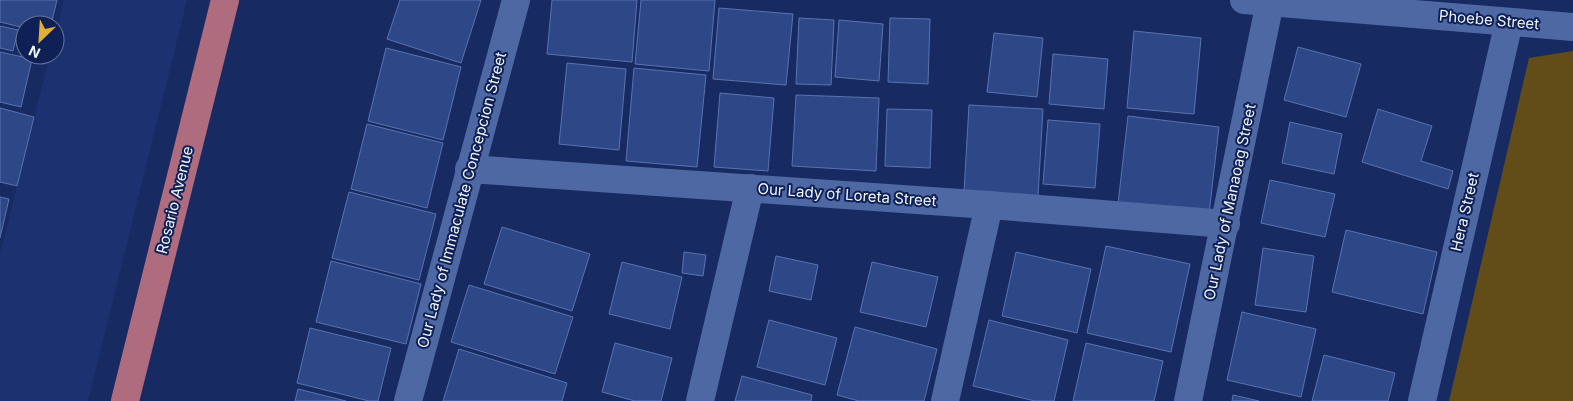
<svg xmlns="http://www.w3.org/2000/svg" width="1573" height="401" font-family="Inter,sans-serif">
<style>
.built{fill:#1c3270}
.green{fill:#624c18}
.building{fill:#2e4787;stroke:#5973b0}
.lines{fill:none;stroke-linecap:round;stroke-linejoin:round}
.minor{stroke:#4e68a4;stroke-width:28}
.major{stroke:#af6c7f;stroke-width:28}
.labels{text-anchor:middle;stroke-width:4;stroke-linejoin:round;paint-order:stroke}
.street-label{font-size:15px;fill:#f0f4fb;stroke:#0e2056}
</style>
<rect width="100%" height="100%" fill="#172b62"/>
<path class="built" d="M64 0H187L88 401H0V254L50 55H55V37Z"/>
<path class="green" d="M1573 51V401H1449L1529 58Z"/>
<g class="building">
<path d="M0 0H57L51 25H25V28L0 22Z"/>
<path d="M400 0H481L461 63 387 39Z"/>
<path d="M552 0H637L632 62 547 54Z"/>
<path d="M641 0H715L709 71 635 64Z"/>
<path d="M719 8 793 14 786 85 713 79Z"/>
<path d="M799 18 834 20 831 85 796 84Z"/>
<path d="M890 18 930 19 928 84 888 82Z"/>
<path d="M839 20 883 24 879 81 835 77Z"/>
<path d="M0 26 18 30 13 51 0 48Z"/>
<path d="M1134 31 1201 38 1194 114 1127 108Z"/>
<path d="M994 33 1043 38 1037 97 987 92Z"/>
<path d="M1298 47 1361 64 1346 117 1284 100Z"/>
<path d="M386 48 461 67 443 140 368 121Z"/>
<path d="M0 52 32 59 21 107 0 102Z"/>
<path d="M1053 54 1108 59 1104 109 1049 104Z"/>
<path d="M567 63 626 69 619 150 559 144Z"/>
<path d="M634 68 706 75 697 167 626 161Z"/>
<path d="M720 93 774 98 768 171 714 167Z"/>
<path d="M796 95 879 98 876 171 792 166Z"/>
<path d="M969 105 1043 109 1038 196 964 192Z"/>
<path d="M0 108 34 117 17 186 0 182Z"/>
<path d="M887 109 932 110 930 168 885 166Z"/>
<path d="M1378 109 1432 126 1421 161 1453 171 1448 189 1362 162Z"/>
<path d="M1128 116 1219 127 1209 214 1118 204Z"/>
<path d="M1048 120 1100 124 1095 188 1043 184Z"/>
<path d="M1290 122 1342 134 1334 174 1282 163Z"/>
<path d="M367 124 443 143 427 208 351 189Z"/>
<path d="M1270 180 1335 194 1325 237 1261 223Z"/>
<path d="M349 192 436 214 419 280 332 258Z"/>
<path d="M0 197 9 199 0 238Z"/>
<path d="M502 227 590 254 572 311 484 284Z"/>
<path d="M1346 230 1437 252 1423 314 1332 292Z"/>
<path d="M1106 246 1190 264 1171 352 1087 333Z"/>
<path d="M1263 248 1314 256 1306 312 1255 305Z"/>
<path d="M684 252 706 255 703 276 682 273Z"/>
<path d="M1016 252 1091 269 1077 333 1002 316Z"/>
<path d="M776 256 818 265 811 300 769 291Z"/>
<path d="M331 261 421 284 406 344 316 322Z"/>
<path d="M622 262 682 277 670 329 609 314Z"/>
<path d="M872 262 938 277 926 327 860 312Z"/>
<path d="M469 285 573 317 555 374 451 342Z"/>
<path d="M1242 312 1316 329 1301 397 1227 380Z"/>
<path d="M769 320 837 338 825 385 757 367Z"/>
<path d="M989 320 1068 340 1054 401H1035L973 386Z"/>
<path d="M855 327 937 349 924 401H859L837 395Z"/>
<path d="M310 328 391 348 378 401H369L297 383Z"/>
<path d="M615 343 672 358 661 401H635L602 392Z"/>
<path d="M1086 343 1163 361 1154 401H1073Z"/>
<path d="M459 349 567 383 562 401H443Z"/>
<path d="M1324 355 1395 373 1388 401H1312Z"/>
<path d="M742 376 812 395 811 401H735Z"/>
<path d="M298 389 346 401H295Z"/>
<path d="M1233 395 1259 401H1232Z"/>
</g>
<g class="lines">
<g class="minor">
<path d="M1244 0 1573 27"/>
<path d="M469 169 989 205 1226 224"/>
<path d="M408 401 516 0"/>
<path d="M700 401 750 188"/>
<path d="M945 401 989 205"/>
<path d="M1188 401 1270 2"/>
<path d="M1422 401 1509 22"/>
</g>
<path class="major" d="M125 401 225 0"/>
</g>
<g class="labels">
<g class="street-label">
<text transform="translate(1489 20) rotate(5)" y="5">Phoebe Street</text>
<text transform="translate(847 195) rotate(4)" y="5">Our Lady of Loreta Street</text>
<text transform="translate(175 200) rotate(-76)" y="5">Rosario Avenue</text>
<text transform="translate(462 200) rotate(-75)" y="5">Our Lady of Immaculate Concepcion Street</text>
<text transform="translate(1230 202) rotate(-78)" y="5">Our Lady of Manaoag Street</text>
<text transform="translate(1465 212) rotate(-77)" y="5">Hera Street</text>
</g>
</g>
<g transform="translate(40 40) rotate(205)"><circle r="24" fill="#0e2056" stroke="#687598"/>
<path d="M0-4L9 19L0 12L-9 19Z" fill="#e1af34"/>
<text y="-8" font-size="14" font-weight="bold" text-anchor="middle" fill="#f0f4fb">N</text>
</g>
</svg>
